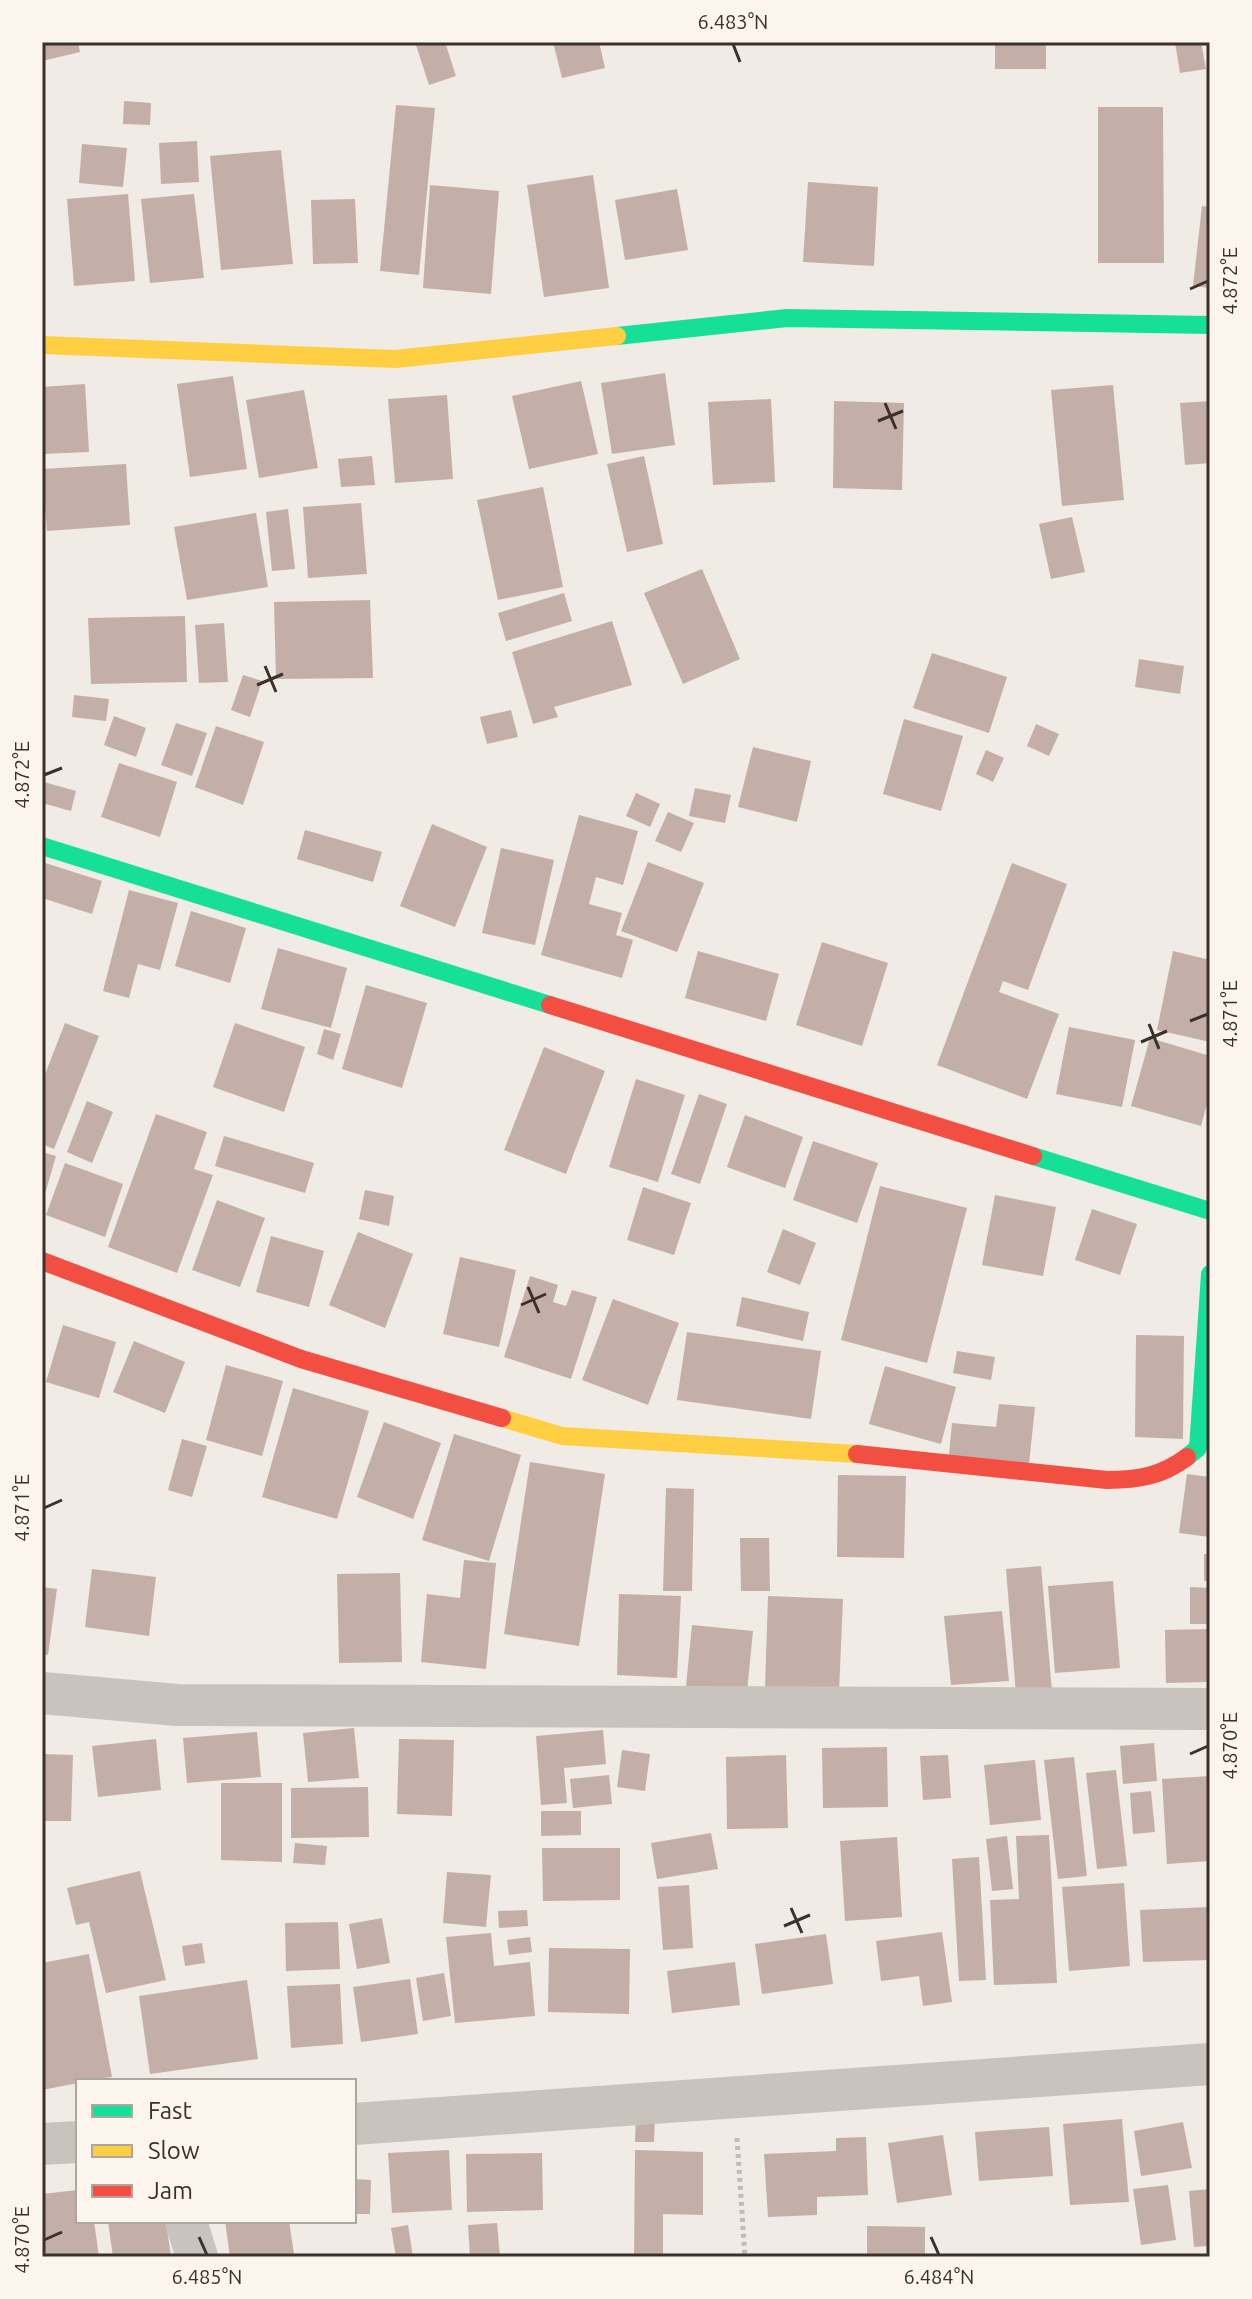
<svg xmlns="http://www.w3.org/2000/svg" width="1252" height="2299" font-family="Ubuntu,sans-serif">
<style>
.building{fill:#c3afa7}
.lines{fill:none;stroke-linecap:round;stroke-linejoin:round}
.path{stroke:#c2bbb6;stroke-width:5;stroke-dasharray:4 4;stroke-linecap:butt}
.street{stroke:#c9c3be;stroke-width:42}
.fast{stroke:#16e098;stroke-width:18}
.slow{stroke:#ffcf43;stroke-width:18}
.jam{stroke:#f24e42;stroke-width:18}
.ticks{fill:none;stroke:#3b302b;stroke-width:3}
.neatline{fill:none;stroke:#3b302b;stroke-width:3}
.ticks-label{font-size:20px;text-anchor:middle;fill:#3b302b}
</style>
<rect width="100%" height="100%" fill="#f0ebe5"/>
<g class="building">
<path d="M42 42H78L80 52 42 61Z"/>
<path d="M415 42H445L456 76 429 85Z"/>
<path d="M553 42H599L605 68 562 78Z"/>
<path d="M1175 42H1201L1206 69 1180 73Z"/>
<rect x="995" y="43" width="51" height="26"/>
<path d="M124 101 151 103 150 125 123 124Z"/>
<path d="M396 105 435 108 419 275 380 271Z"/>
<path d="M1098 107H1163L1164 263H1098Z"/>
<path d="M197 141 199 182 161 184 159 143Z"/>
<path d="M82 144 127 148 123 187 79 183Z"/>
<path d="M281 150 293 264 221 270 210 156Z"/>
<path d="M593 175 609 288 544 297 527 185Z"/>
<path d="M808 182 878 187 874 266 803 262Z"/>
<path d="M430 185 499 191 491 294 423 288Z"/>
<path d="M677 189 688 250 625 260 615 200Z"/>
<path d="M128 194 135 281 74 286 67 199Z"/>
<path d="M194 194 204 278 150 283 141 199Z"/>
<path d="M355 199 358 263 313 264 311 200Z"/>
<path d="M1202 206 1210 207V288L1193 286Z"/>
<path d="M665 373 675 445 612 454 601 383Z"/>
<path d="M233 376 247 469 190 477 177 384Z"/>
<path d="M581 381 598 454 529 469 512 396Z"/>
<path d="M85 384 89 452 42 454V387Z"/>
<path d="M1113 385 1124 500 1062 506 1051 390Z"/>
<path d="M304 390 318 468 259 478 246 400Z"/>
<path d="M447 395 453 479 395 483 388 399Z"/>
<path d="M771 399 775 482 713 485 708 402Z"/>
<path d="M834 401 904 403 902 490 833 488Z"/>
<path d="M1210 401V463L1185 465 1180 403Z"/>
<path d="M372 456 375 485 341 487 338 459Z"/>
<path d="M644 456 663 544 627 552 607 464Z"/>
<path d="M126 464 130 525 47 531 42 469Z"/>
<path d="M543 487 563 587 498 600 477 500Z"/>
<path d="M361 503 367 574 308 578 303 507Z"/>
<path d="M288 509 295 569 272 571 266 512Z"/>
<path d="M256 513 268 587 187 600 174 527Z"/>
<path d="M1072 517 1085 572 1051 579 1039 524Z"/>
<path d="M702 569 740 659 683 684 644 593Z"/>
<path d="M564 593 572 621 506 641 498 613Z"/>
<path d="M370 600 373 678 276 679 274 602Z"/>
<path d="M185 616 187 682 91 684 88 618Z"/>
<path d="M612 621 632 685 554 707 558 717 533 724 512 652Z"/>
<path d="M224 623 228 682 199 683 195 625Z"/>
<path d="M932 653 1007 677 989 733 913 708Z"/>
<path d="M1139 659 1184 666 1180 694 1135 687Z"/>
<path d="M243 675 262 681 250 717 231 710Z"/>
<path d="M74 695 109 699 106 721 72 717Z"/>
<path d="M511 710 518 737 487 744 480 717Z"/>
<path d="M114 716 146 728 136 757 104 745Z"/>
<path d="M904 719 963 736 941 811 883 794Z"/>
<path d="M176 723 207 733 192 776 161 765Z"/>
<path d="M1036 724 1059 734 1049 756 1027 746Z"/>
<path d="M216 726 264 742 243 805 195 787Z"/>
<path d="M753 747 811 761 797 822 738 807Z"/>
<path d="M986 750 1004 758 993 782 976 774Z"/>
<path d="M119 763 177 782 160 837 101 817Z"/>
<path d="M44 782 76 791 71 811 42 803Z"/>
<path d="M695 788 731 795 725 823 689 816Z"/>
<path d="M636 793 660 804 650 827 626 816Z"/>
<path d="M668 812 694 823 681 852 655 841Z"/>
<path d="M579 815 638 831 623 885 596 877 589 904 622 913 616 935 633 940 622 978 541 955Z"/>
<path d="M432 824 487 847 455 927 400 906Z"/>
<path d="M305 830 382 852 373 882 297 859Z"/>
<path d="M501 848 554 860 535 945 482 933Z"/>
<path d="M42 862 102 881 92 914 42 898Z"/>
<path d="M648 862 704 883 677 952 621 931Z"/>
<path d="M1012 863 1067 884 1028 990 1003 981 999 992 1059 1014 1027 1099 937 1065Z"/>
<path d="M129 890 178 903 160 970 138 964 129 998 103 991Z"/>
<path d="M191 911 246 928 230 983 175 966Z"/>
<path d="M822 942 888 963 862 1046 796 1025Z"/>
<path d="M278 948 347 968 331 1028 261 1009Z"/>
<path d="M698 951 779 974 766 1021 685 998Z"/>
<path d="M1173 951 1210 960V1042L1157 1030Z"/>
<path d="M366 985 427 1003 402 1088 342 1069Z"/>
<path d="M65 1023 99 1036 54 1149 42 1144V1082Z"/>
<path d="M235 1023 305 1047 284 1112 213 1087Z"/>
<path d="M1069 1027 1135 1040 1122 1107 1056 1094Z"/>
<path d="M324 1029 341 1034 333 1060 317 1054Z"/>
<path d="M1150 1038 1210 1056V1093L1201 1126 1131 1106Z"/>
<path d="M544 1047 605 1071 566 1174 504 1150Z"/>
<path d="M636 1079 685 1095 658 1182 609 1167Z"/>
<path d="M699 1094 727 1104 700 1184 671 1174Z"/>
<path d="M87 1101 113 1112 92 1163 67 1152Z"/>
<path d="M156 1114 207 1132 194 1169 213 1175 177 1273 108 1247Z"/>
<path d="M745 1115 803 1137 785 1188 727 1167Z"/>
<path d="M224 1136 314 1163 305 1193 215 1166Z"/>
<path d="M813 1141 878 1163 857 1223 793 1200Z"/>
<path d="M42 1152 56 1156 43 1201H42Z"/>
<path d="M65 1163 123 1184 105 1237 46 1215Z"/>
<path d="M880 1186 967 1208 927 1363 841 1340Z"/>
<path d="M643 1187 691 1203 674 1255 627 1240Z"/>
<path d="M365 1190 394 1196 389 1226 359 1219Z"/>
<path d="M995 1195 1056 1207 1043 1276 982 1265Z"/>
<path d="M217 1200 265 1218 240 1287 192 1270Z"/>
<path d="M1092 1209 1137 1224 1120 1275 1075 1260Z"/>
<path d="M783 1229 816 1243 800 1285 767 1272Z"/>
<path d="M358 1232 413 1254 385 1328 329 1305Z"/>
<path d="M271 1236 324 1251 309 1307 256 1292Z"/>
<path d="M460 1257 516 1270 499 1347 443 1334Z"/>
<path d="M530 1276 558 1285 553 1302 566 1306 572 1290 597 1297 571 1379 504 1357Z"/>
<path d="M742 1297 809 1312 803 1341 736 1326Z"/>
<path d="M613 1299 679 1323 648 1405 582 1380Z"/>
<path d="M63 1325 116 1342 99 1398 46 1382Z"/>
<path d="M687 1332 821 1351 811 1419 677 1400Z"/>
<path d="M1136 1335 1184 1336 1183 1439 1135 1437Z"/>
<path d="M134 1341 185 1362 165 1413 113 1392Z"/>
<path d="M957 1351 995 1357 991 1380 953 1373Z"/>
<path d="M226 1365 283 1381 262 1456 206 1440Z"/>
<path d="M885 1366 956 1387 941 1444 869 1424Z"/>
<path d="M293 1388 369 1411 337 1519 262 1497Z"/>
<path d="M999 1404 1035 1407 1029 1464 949 1455 952 1423 996 1427Z"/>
<path d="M384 1422 441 1443 413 1519 357 1497Z"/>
<path d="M454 1434 521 1455 489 1561 422 1540Z"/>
<path d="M182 1439 207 1446 192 1497 168 1490Z"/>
<path d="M530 1462 605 1474 579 1646 504 1634Z"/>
<path d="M1187 1474 1210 1477V1537L1179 1533Z"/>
<path d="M838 1475 906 1476 904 1558 837 1557Z"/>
<path d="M666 1488 694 1489 692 1591H663Z"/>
<path d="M740 1538H769L770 1591H741Z"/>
<rect x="1204" y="1554" width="6" height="27"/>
<path d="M464 1560 496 1563 486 1669 421 1662 427 1594 460 1598Z"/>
<path d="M1041 1566 1052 1691 1016 1694 1006 1569Z"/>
<path d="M92 1569 156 1577 149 1636 85 1627Z"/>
<path d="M400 1573 402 1662 339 1663 337 1574Z"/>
<path d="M1113 1581 1120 1668 1055 1673 1048 1586Z"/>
<path d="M42 1587 57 1589 48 1655 42 1654Z"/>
<path d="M1190 1587 1210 1588V1624H1190Z"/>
<path d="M619 1594 681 1596 677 1678 617 1675Z"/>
<path d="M768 1596 843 1599 839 1692 765 1688Z"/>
<path d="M1002 1611 1009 1681 951 1685 944 1616Z"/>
<path d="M692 1625 753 1631 747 1692 686 1686Z"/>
<path d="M1210 1629V1682L1166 1683 1165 1630Z"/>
<path d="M354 1728 359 1778 308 1782 303 1733Z"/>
<path d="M603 1730 606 1764 564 1768 567 1803 541 1805 536 1736Z"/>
<path d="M257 1732 261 1777 187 1783 183 1738Z"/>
<path d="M156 1739 161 1790 98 1797 92 1746Z"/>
<path d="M399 1739 454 1740 452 1816 397 1814Z"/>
<path d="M1154 1743 1157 1781 1123 1784 1120 1746Z"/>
<path d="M887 1747 888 1807 823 1808 822 1748Z"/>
<path d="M622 1750 650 1754 645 1791 617 1787Z"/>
<path d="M42 1754 73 1755 71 1821H42Z"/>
<path d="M786 1755 788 1828 727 1829 726 1757Z"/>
<path d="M948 1755 951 1798 923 1800 920 1756Z"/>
<path d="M1074 1757 1087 1876 1058 1879 1044 1760Z"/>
<path d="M1035 1760 1041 1820 990 1825 984 1765Z"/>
<path d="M1116 1770 1127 1866 1097 1869 1086 1773Z"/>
<path d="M609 1775 612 1804 573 1808 570 1779Z"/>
<path d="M1210 1776V1861L1167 1864 1162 1779Z"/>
<path d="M221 1783H282V1862L221 1860Z"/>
<path d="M368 1787 369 1837 291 1838V1788Z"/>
<path d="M1151 1791 1155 1832 1133 1834 1130 1793Z"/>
<path d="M541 1811H581V1835L541 1836Z"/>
<path d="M711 1833 718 1869 657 1879 651 1843Z"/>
<path d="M1049 1835 1057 1983 994 1985 990 1900 1019 1899 1016 1836Z"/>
<path d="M1007 1836 1013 1889 992 1891 986 1839Z"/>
<path d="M897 1837 902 1917 845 1921 840 1841Z"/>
<path d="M295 1843 327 1846 325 1865 293 1863Z"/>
<path d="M542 1848H620V1900L543 1901Z"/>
<path d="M979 1857 986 1980 959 1981 952 1859Z"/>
<path d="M140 1871 166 1980 106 1993 89 1922 76 1925 67 1888Z"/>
<path d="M447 1872 491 1875 486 1927 443 1923Z"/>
<path d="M1124 1883 1130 1966 1069 1971 1062 1887Z"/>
<path d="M689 1885 693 1948 663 1950 658 1887Z"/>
<path d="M1210 1907V1960L1143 1962 1140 1910Z"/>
<path d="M527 1910 528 1926 499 1928 498 1911Z"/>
<path d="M382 1918 390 1963 357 1969 349 1924Z"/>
<path d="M338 1922 340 1969 286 1971 285 1923Z"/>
<path d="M942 1932 952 2002 923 2006 919 1976 881 1981 876 1941Z"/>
<path d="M491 1933 494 1966 530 1962 535 2016 455 2023 446 1937Z"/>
<path d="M826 1934 833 1984 762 1994 755 1944Z"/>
<path d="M530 1937 532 1952 509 1955 507 1940Z"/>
<path d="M202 1943 205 1963 185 1966 182 1946Z"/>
<path d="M549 1948 630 1949 629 2014 548 2012Z"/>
<path d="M89 1954 112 2077 78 2081V2083L42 2090V1963Z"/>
<path d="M735 1962 740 2005 672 2013 667 1971Z"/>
<path d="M444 1973 451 2016 423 2021 416 1978Z"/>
<path d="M410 1979 418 2034 361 2042 353 1987Z"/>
<path d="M247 1980 258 2059 150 2074 139 1996Z"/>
<path d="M340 1984 343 2044 291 2048 287 1986Z"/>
<path d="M636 2115 655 2116 654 2142H635Z"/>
<path d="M1122 2119 1129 2202 1070 2205 1063 2124Z"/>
<path d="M1183 2122 1192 2168 1141 2176 1134 2131Z"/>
<path d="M1049 2127 1053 2176 979 2181 975 2132Z"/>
<path d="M943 2135 952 2195 897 2203 888 2143Z"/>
<path d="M866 2137 868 2195 817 2197V2215L768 2217 764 2154 836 2151V2138Z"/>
<path d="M449 2150 452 2210 392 2213 388 2153Z"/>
<path d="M635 2150 703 2152V2215L663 2214V2257H634Z"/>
<path d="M542 2153 543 2210 467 2212 466 2154Z"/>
<path d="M354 2179 371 2180 370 2214H354Z"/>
<path d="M1168 2185 1176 2240 1141 2245 1133 2189Z"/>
<path d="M1210 2189V2246L1194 2247 1189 2191Z"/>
<path d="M78 2190V2221H94L99 2257H42V2194Z"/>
<path d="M108 2221H166L171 2257H113Z"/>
<path d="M225 2221H289L294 2254 230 2257Z"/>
<path d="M497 2223 500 2257H470L468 2225Z"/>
<path d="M408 2225 413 2257H396L391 2228Z"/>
<path d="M867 2226 925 2227V2257H867Z"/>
</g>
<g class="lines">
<path class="path" d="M737 2138 745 2257"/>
<g class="street">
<path d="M42 1693 177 1705 1210 1709"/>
<path d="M354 2124 1210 2064"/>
<path d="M42 2144 78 2142"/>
<path d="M186 2221 197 2257"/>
</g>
<g class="fast">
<path d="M617 336 787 318 1210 325"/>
<path d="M42 846 550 1005"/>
<path d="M1033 1156 1210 1211"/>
<path d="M1187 1457 1198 1448 1210 1274"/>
</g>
<g class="slow">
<path d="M42 345 395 359 617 336"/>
<path d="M502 1418 562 1436 857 1454"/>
</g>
<g class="jam">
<path d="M550 1005 1033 1156"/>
<path d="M42 1261 301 1359 502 1418"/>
<path d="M857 1454 1107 1480C1138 1480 1162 1476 1187 1457"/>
</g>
</g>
<path class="ticks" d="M733 44 740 62M1190 289 1208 281M885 403 896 429M878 421 903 411M265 666 276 692M257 685 283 674M44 775 62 768M1190 1021 1208 1014M1149 1024 1159 1049M1141 1042 1167 1031M528 1287 539 1313M521 1305 546 1294M44 1508 62 1500M1190 1754 1208 1746M791 1908 802 1933M784 1926 810 1915M199 2237 207 2255M931 2237 939 2255M44 2240 62 2232"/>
<rect width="1252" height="2299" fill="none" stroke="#fbf5ee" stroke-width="88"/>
<rect x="76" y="2079" width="280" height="144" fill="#fbf5ee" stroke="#aea6a0" stroke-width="2"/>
<rect x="92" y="2105" width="40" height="12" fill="#16e098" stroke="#aea6a0" stroke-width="2"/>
<text x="148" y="2119" font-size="24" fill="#3b302b">Fast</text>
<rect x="92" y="2145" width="40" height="12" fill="#ffcf43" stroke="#aea6a0" stroke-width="2"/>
<text x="148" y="2159" font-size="24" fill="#3b302b">Slow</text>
<rect x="92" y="2185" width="40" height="12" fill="#f24e42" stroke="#aea6a0" stroke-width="2"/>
<text x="148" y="2199" font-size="24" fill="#3b302b">Jam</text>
<rect x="44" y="44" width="1164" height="2211" class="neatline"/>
<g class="ticks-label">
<text x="733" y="29">6.483°N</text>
<text transform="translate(1230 281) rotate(-90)" y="7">4.872°E</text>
<text transform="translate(22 775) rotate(-90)" y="7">4.872°E</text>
<text transform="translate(1230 1014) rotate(-90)" y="7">4.871°E</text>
<text transform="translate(22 1508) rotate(-90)" y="7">4.871°E</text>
<text transform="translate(1230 1746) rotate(-90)" y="7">4.870°E</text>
<text transform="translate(22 2240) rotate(-90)" y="7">4.870°E</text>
<text x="207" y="2284">6.485°N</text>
<text x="939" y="2284">6.484°N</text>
</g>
</svg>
